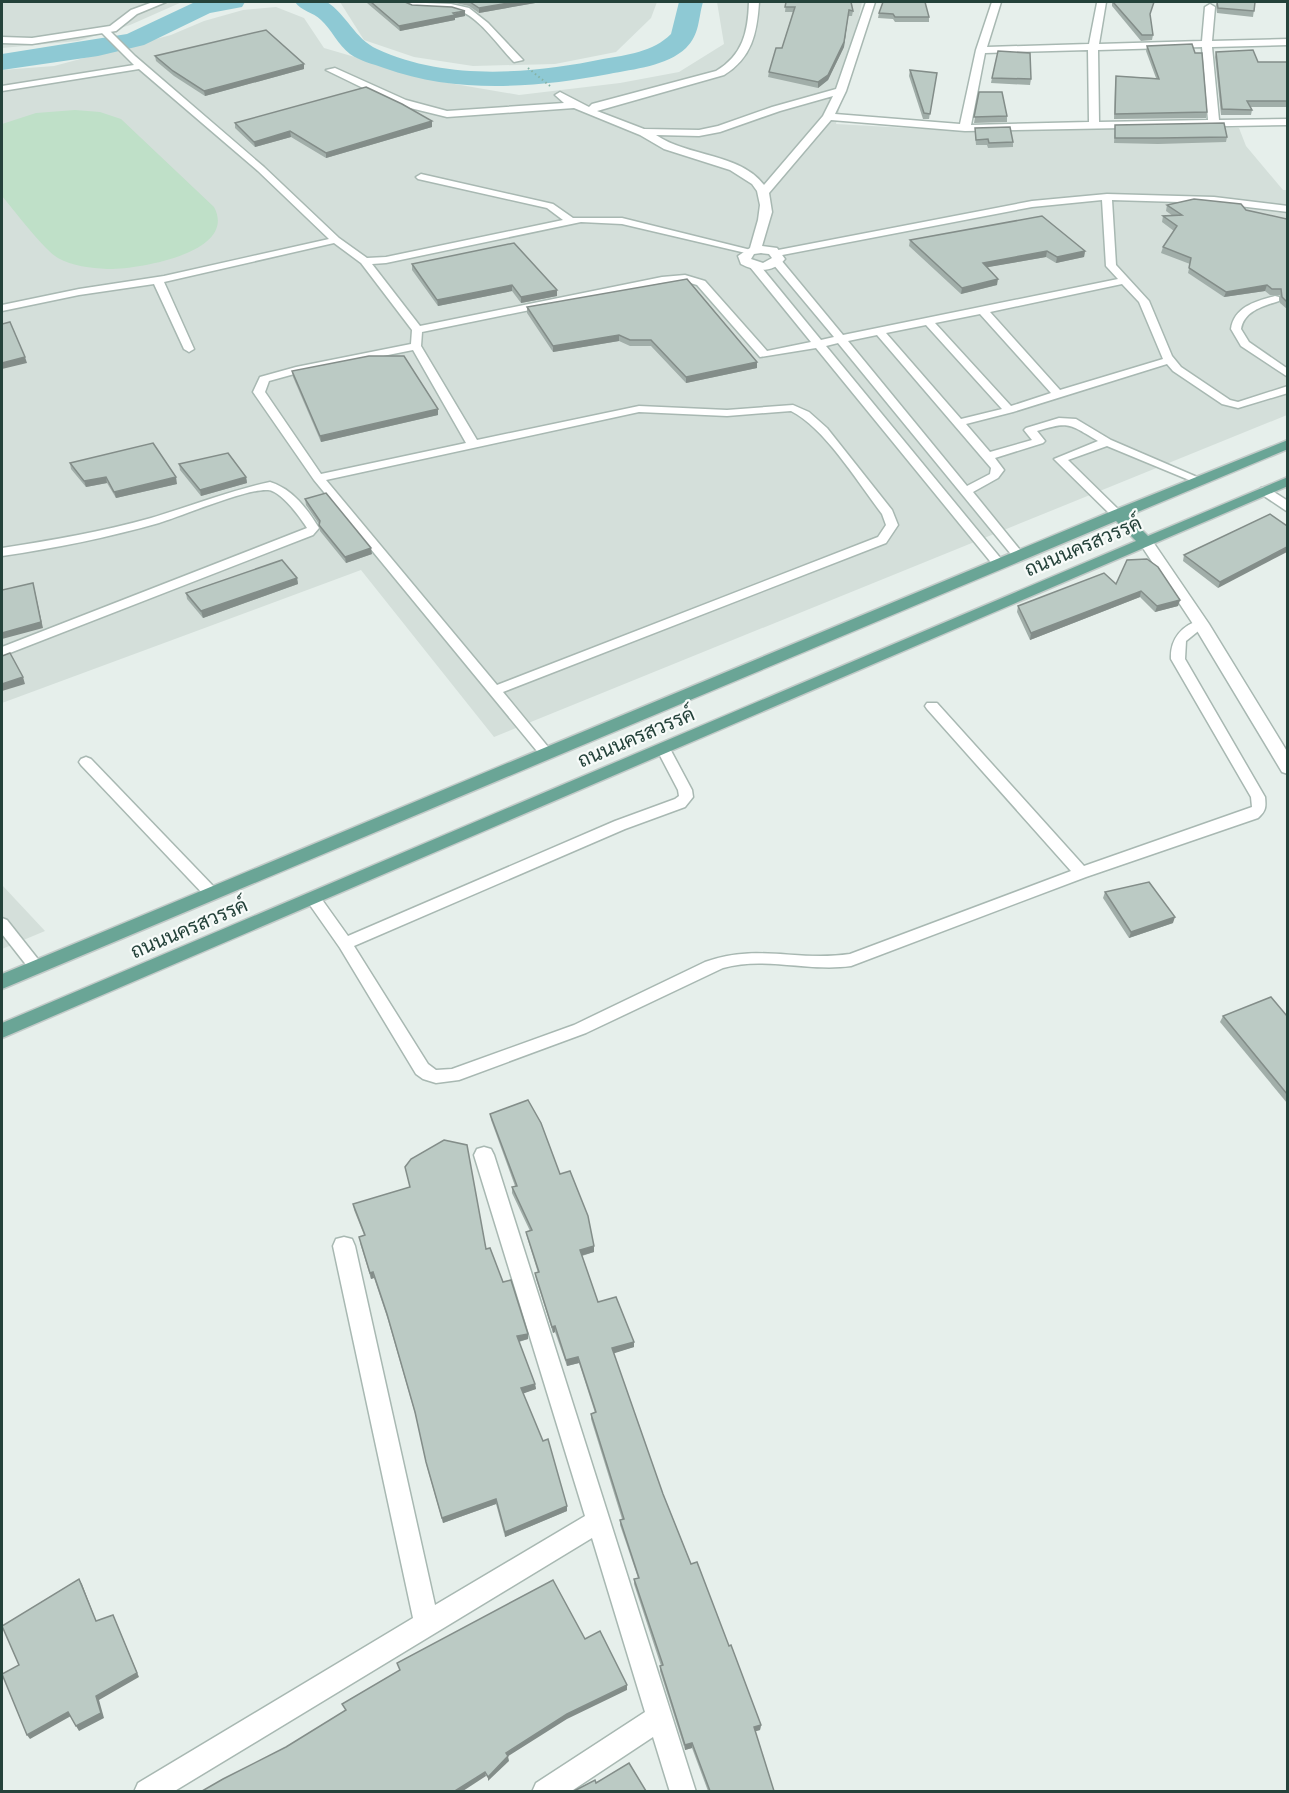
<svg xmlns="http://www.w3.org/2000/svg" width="1289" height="1793" font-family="'Nunito Sans',Sarabun,sans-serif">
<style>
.built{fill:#d4dfda}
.green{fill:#bfe0c8}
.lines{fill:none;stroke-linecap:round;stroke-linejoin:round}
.river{fill:#8ec9d4;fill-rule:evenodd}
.lane-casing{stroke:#a8b8b2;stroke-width:3}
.street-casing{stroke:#a8b8b2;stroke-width:3}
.primary-casing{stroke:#c2cac8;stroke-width:3}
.path{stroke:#86b3a5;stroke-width:2;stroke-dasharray:1.5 3;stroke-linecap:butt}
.lane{fill:#fff;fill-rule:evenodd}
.street{fill:#fff;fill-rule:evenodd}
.primary{fill:#6aa596;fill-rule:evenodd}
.wall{fill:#a1aea9}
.shaded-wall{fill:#838d89}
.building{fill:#bbcac4;stroke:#838d89;stroke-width:1.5}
.labels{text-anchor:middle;stroke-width:4.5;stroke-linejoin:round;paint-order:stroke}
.street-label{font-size:20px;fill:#24423a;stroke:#f7fbf9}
</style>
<rect width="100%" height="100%" fill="#e6efeb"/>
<g class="built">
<path d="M2 2H182L130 25 78 41 2 48Z"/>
<path d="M340 2H657L651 18 616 52 555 64 473 66 414 57 364 40Z"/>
<path d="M717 2H862L836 124 943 130 1160 126 1239 128 1246 146 1283 190H1287V415L494 737 361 570 2 703V70L54 66 171 35 204 21 243 10 276 7 304 18 324 48 437 81 519 95 620 83 679 72 724 44Z"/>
<path d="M2 885 45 931 2 949Z"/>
</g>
<path class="green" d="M75 110 100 112 121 119 214 207C239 253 135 270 107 269 91 268 72 266 58 258 45 251 13 209 2 196V124L36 113Z"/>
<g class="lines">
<g class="river">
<path d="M195 2H245L242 7 210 13 144 45 98 56 2 70V54L127 34Z"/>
<path d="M295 2H327C346 14 355 39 377 49 446 81 531 74 603 59 627 55 653 52 671 34L679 2H703C698 19 700 34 686 48 667 66 634 69 609 74 535 88 456 94 384 68 373 64 360 61 350 54 338 45 332 30 321 20 313 12 301 11 295 2Z"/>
</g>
<g class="lane-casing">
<g id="lane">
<path d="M101 28H107L135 56 264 167 339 238 367 258 386 257 563 220 547 208 418 179 416 177 421 174 553 204 573 218H622L755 251 750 254 622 224 581 222 386 263 372 264 420 326 662 277 685 275 705 281 767 351 811 342 750 267 749 265 754 262 758 263 821 340 834 337 773 264V260H781L843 335 1118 279 1106 266 1102 200 1032 207 777 256 773 255V251L1032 201 1107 194 1214 197 1288 206V212L1214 203 1112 200 1116 265 1149 301 1172 356 1181 367 1230 400 1238 402 1288 386V393L1238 408 1222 404 1173 371 1167 364 1013 412 966 424 990 452 1032 440 1024 430 1026 428 1059 418 1076 419 1111 440 1204 480 1198 484 1194 482 1107 446 1068 460 1123 514 1117 518 1113 517 1054 459 1098 441C1069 424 1070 421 1037 431L1045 441 1043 443 995 458 1004 470 998 478 973 492 1025 556 1019 560 1015 559 838 343 826 346 1002 560 1004 563 1002 566H994L816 348 760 357 697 285 684 281 662 283 422 332 421 346 477 440 639 406 727 410 793 405 809 412 827 428 892 510 898 525 886 543 503 692 553 753 551 756H541L314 480 253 392 260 377 296 367 411 344 412 330 361 263 334 243 164 282 194 349 189 352 184 349 154 284 79 295 2 311V305L79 289 164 276 329 239 258 171 139 69 2 91V86L134 65 101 32ZM1122 284 1139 302 1163 359 1060 390 990 312ZM980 314 1051 393 1011 406 935 323ZM926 325 1002 409 961 419 886 333ZM877 335 991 468 990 474 967 486 848 341ZM413 350 466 443 321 474 265 392 269 381 298 373ZM791 411C825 428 858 483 882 514L886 525 878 537 497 685 326 480 639 412 727 416Z"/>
<path d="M1275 296 1279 297V301C1263 306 1244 311 1241 329L1249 342 1288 369V377L1241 346 1231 329C1234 307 1256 301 1275 296Z"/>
<path d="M270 482C293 489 307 509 319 528L313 535 2 656V647L307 528C300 517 281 491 268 490 248 488 182 516 159 523 106 538 56 548 2 556V548C53 540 101 532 151 518 191 506 229 491 270 482Z"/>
<path d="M1201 620 1207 624 1186 641 1185 659 1265 797C1266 807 1266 811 1258 818L1086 877 851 966C808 972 764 956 723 968L586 1033 459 1080 436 1083 423 1079 416 1074 340 948 305 898 308 894H318L348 936 615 821 675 799 679 796 678 790 656 748 663 743 668 745 692 790 693 797 685 807 625 829 354 946 428 1064 436 1070 452 1069 574 1025 705 962C757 943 797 962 850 954L1071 871 927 709 925 706 927 703H937L1084 866 1252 807 1251 797 1171 659C1170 639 1182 625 1201 620Z"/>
<path d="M86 757 91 759 216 889 218 893 216 897H206L81 765 79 762 81 759Z"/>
<path d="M2 918 7 920 41 963 44 967 41 971H31L2 934Z"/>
</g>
</g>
<g class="street-casing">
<g id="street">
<path d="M153 2H166L137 14 116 31 32 44 2 43V37L32 38 110 26 131 10Z"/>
<path d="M400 2 451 4 469 8 488 23 523 60 514 62C500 48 479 17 460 11 441 5 416 14 400 2Z"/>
<path d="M749 2H759C757 33 752 58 724 75L597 111 644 129 699 130 718 126 772 107 836 89 866 2H875L846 91 835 114 960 124 976 50 992 2H1001L987 47 1089 44 1097 3 1106 2 1099 44 1202 41 1205 7 1210 4 1215 7 1212 41 1288 39V45L1212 47 1219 120 1288 119V125L965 131 831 120 769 193 772 212 762 246 777 248 785 259C773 273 756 272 741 264L738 256 750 248 758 220 760 205 757 191 752 184 730 170 664 149 640 135 574 108 447 117 398 105 326 70 335 68 406 100 447 111 564 103 555 95 560 92 589 107 592 104 716 71C743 55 748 32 749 2ZM1202 47 1208 120 1099 122 1098 50ZM1088 50 1089 122 971 125 985 53ZM833 96 823 116 764 185C740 153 688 157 656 135L699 136 720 132 780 111ZM761 253 769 254 772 258 763 263 751 259 754 254Z"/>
<path d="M1266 487 1288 501V512L1261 494 1259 491 1261 488Z"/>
<path d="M1146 538 1151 539 1209 624 1288 753V774L1282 772 1193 624 1139 542Z"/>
<path d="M484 1147 491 1149 494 1155 696 1792H670L653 1737 570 1792H532L536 1783 645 1712 592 1538 173 1792H134L138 1783 413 1618 333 1246 336 1239 344 1237 352 1239 355 1246 435 1605 585 1516 474 1155 477 1149Z"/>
</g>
</g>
<g class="primary-casing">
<path id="primary" d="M1288 440V449L1128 516 1148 536 1288 477V486L2 1038V1023L1136 541 1116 521 2 989V974L1112 511Z"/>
</g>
<path class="path" d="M528 68 550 86"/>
<use href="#lane" class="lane"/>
<use href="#street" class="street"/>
<use href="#primary" class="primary"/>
</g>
<g class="wall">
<path d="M367 2H405L412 5 465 16 455 18V20L400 31 367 3Z"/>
<path d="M439 2H541L479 13 469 6 451 2Z"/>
<path d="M786 2 853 11 852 16H848L844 47 828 80 818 88 768 77 769 72 782 48 793 12H785Z"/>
<path d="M1112 2H1131L1150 16 1153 35 1152 40 1141 41 1112 6Z"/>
<path d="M1217 2H1255L1253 17 1217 13 1216 5Z"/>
<path d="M879 13 929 17V22H895L893 19 878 18Z"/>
<path d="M1147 46 1207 112 1206 118 1114 119 1115 82 1116 76 1156 78 1146 51Z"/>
<path d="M1216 52 1258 62H1287V107H1250L1252 110 1251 115H1221L1215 57Z"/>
<path d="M155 56 304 69 205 96 174 76 156 61Z"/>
<path d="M910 70 937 73 929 119H923L909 76Z"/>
<path d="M992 78 1031 79 1030 85 991 83Z"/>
<path d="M979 92 1007 116V122L974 123Z"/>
<path d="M235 123 432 127 326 158 291 137 255 147 235 128Z"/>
<path d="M1115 125 1227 137 1226 142 1158 144 1114 143Z"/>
<path d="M975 128 1013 142V147L988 148 987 145H976L975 133Z"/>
<path d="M1167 205 1246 210 1287 219V309L1280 303V295H1270L1265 291 1224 297 1188 273 1190 264 1161 253 1163 247 1174 231 1162 222 1163 216H1173L1166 211Z"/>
<path d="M910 240 1085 251 1084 257 1056 263 1046 257 988 267 997 285 961 294 909 246Z"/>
<path d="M412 264 557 290V296L521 303 512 291 438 306 412 270Z"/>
<path d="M527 307 757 362V368L686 383 651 346H630L619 341 553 352 527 313Z"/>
<path d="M292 371 438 409V415L321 442 293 377Z"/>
<path d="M70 463 177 484 116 498 107 483 86 487 71 469Z"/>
<path d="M179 464 246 477 247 483 201 496 180 470Z"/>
<path d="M305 499 372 554 346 563 320 531 319 524 306 505Z"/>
<path d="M1270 514 1218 588 1183 561 1184 555Z"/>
<path d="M297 578 298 584 203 618 187 599 186 593Z"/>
<path d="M1116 584 1180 600 1178 606 1155 612 1140 597 1030 640 1017 612 1018 606Z"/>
<path d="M1105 892 1173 923 1129 938 1103 898Z"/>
<path d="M1223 1016H1287V1103L1220 1022Z"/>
<path d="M490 1114 560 1174 594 1252 582 1256 598 1302 634 1342V1347L613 1353 663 1494 691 1564 729 1646 761 1725 760 1730 755 1731 774 1791H708L692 1748 685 1750 660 1671V1666H661L634 1584V1579L638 1578 620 1525V1520L622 1519 591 1419V1414L595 1413 579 1363 567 1366 555 1332 553 1333 536 1279 535 1273H538L527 1237 526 1232 530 1231 512 1193V1187L515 1186 491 1120Z"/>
<path d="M405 1167 486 1249 503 1282 528 1334V1339L519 1342 535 1384 536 1389 523 1393 567 1511 505 1537 496 1504 443 1523 427 1467 416 1417 388 1320 374 1278 371 1279 360 1243 364 1235 354 1210 353 1204 410 1187Z"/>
</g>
<g class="shaded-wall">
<path d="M514 2H541L479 13V8Z"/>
<path d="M849 10 844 47 828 80 818 88V82Z"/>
<path d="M465 11V16L455 18V20L400 31 399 26Z"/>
<path d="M304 64V69L205 96 204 91Z"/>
<path d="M432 121V127L326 158V153Z"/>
<path d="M290 131 291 137 255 147 254 142Z"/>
<path d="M1047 251 1046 257 983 268V263Z"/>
<path d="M1085 251 1084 257 1056 263 1057 257Z"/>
<path d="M998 279 997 285 961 294 962 288Z"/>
<path d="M512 285V291L438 306 437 300Z"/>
<path d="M1267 285 1265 291 1224 297 1226 292Z"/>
<path d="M557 290V296L521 303V297Z"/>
<path d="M619 335V341L553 352V346Z"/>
<path d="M25 357 27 363 2 369V363Z"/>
<path d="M757 362V368L686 383V377Z"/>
<path d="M438 409V415L321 442 320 436Z"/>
<path d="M106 477 107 483 86 487 84 481Z"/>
<path d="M176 477 177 484 116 498 114 492Z"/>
<path d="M246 477 247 483 201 496 200 490Z"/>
<path d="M1287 547V552L1218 588 1220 582Z"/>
<path d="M371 548 372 554 346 563 345 557Z"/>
<path d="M297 578 298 584 203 618 201 611Z"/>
<path d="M33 583 43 628 2 639V633Z"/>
<path d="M1141 591 1140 597 1030 640 1031 633Z"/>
<path d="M1180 600 1178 606 1155 612 1157 606Z"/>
<path d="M23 677 25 684 2 691V684Z"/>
<path d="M1175 917 1173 923 1129 938 1131 932Z"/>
<path d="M594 1246V1252L580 1256V1250Z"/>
<path d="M373 1272 374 1278 371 1279 370 1273Z"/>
<path d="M555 1326V1332L553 1333 552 1327Z"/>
<path d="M528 1334V1339L517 1342V1336Z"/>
<path d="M634 1342V1347L612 1354V1348Z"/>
<path d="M578 1357 579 1363 567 1366 566 1360Z"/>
<path d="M535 1384 536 1389 522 1394 521 1388Z"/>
<path d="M496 1499V1504L443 1523 442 1518Z"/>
<path d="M567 1506V1511L505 1537V1532Z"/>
<path d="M79 1579 82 1584 98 1626 96 1621Z"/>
<path d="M113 1615 139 1677 99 1700 104 1718 79 1731 76 1726 96 1696Z"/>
<path d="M627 1685V1690L567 1719 507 1757 506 1753 567 1714Z"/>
<path d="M68 1712 71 1716 30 1739 27 1735Z"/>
<path d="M761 1725 760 1730 753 1732 754 1727Z"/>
<path d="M692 1743V1748L685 1750V1745Z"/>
<path d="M508 1756 509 1761 488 1781V1777Z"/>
<path d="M485 1772 486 1776 463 1791H455Z"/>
</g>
<g class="building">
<path d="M371 2H405L412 5 452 7 465 11 453 13 455 15 399 26Z"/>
<path d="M470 2H514L479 8Z"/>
<path d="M786 2H851L853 11 849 10 844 42 828 75 818 82 769 72 776 48H782L795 7H785Z"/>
<path d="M883 2H925L929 17H895L893 14 879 13Z"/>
<path d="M1113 2H1154L1150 14 1153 35H1142Z"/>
<path d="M1217 2H1255L1254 11 1218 8Z"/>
<path d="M266 30 304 64 204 91 173 71 155 56Z"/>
<path d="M1192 44 1195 53H1202L1207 112 1115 114 1116 76 1159 79 1147 46Z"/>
<path d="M1253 50 1258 62H1287V101H1247L1252 110 1222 109 1216 52Z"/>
<path d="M998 51 1030 53 1031 79 992 78Z"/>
<path d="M910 70 937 73 930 114 924 113Z"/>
<path d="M366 87 402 104 432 121 326 153 290 131 254 142 235 123Z"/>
<path d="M979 92H1002L1007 116 974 117Z"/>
<path d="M1224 123 1227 137 1159 138H1115V125Z"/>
<path d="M1010 127 1013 142 989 143 988 139 976 140 975 128Z"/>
<path d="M1194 199 1241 204 1246 210 1287 219V302L1282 297 1281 289H1272L1267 285 1226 292 1189 268 1191 258 1163 247 1177 226 1163 216 1182 215 1167 205Z"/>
<path d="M1042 216 1085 251 1057 257 1047 251 983 263 998 279 962 288 910 240Z"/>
<path d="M514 243 557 290 521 297 512 285 437 300 412 264Z"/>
<path d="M687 279 757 362 686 377 651 340H630L619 335 553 346 527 307Z"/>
<path d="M10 322 25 357 2 363V324Z"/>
<path d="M369 356H404L438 409 320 436 292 371Z"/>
<path d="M153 443 176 477 114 492 106 477 84 481 70 463Z"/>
<path d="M228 453 246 477 200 490 179 464Z"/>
<path d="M326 493 371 548 345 557 319 525 320 521 305 499Z"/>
<path d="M1270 514 1287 526V547L1220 582 1184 555Z"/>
<path d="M1147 559 1158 567 1180 600 1157 606 1141 591 1031 633 1018 606 1104 573 1116 584 1127 560Z"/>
<path d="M282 560 297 578 201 611 186 593Z"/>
<path d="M33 583 41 622 2 633V590Z"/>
<path d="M10 653 23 677 2 684V656Z"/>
<path d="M1149 882 1175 917 1131 932 1105 892Z"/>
<path d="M1271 997 1287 1016V1094L1223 1016Z"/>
<path d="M528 1100 541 1123 560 1174 570 1171 588 1216 594 1246 580 1250 598 1302 616 1297 634 1342 612 1348 663 1494 691 1564 697 1562 729 1646 731 1645 761 1725 754 1727 774 1791H710L692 1743 685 1745 660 1666 663 1665 634 1579 639 1578 620 1520 624 1519 591 1414 596 1412 578 1357 566 1360 555 1326 552 1327 535 1273 539 1272 526 1232 532 1230 512 1187 517 1186 490 1114Z"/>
<path d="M444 1140 467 1145 486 1249 490 1248 503 1282 511 1280 528 1334 517 1336 535 1384 521 1388 543 1441 548 1439 567 1506 505 1532 496 1499 442 1518 426 1462 415 1412 387 1314 373 1272 370 1273 359 1237 365 1235 353 1204 410 1187 405 1167 411 1159Z"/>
<path d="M79 1579 96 1621 113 1615 137 1673 96 1696 101 1713 76 1726 68 1712 27 1735 2 1674 19 1665 2 1626Z"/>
<path d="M553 1580 585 1639 600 1631 627 1685 567 1714 506 1753 508 1756 488 1777 485 1772 455 1791H202L223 1779 286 1747 346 1710 342 1704 400 1670 397 1663Z"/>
<path d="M629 1763 646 1791H574L595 1780 596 1783Z"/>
</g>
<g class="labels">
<g class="street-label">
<text transform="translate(1083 546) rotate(-23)" y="7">ถนนนครสวรรค์</text>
<text transform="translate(636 737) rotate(-23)" y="7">ถนนนครสวรรค์</text>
<text transform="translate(189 928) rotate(-23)" y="7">ถนนนครสวรรค์</text>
</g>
</g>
<rect width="1289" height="1793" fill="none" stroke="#24423a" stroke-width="6"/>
</svg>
